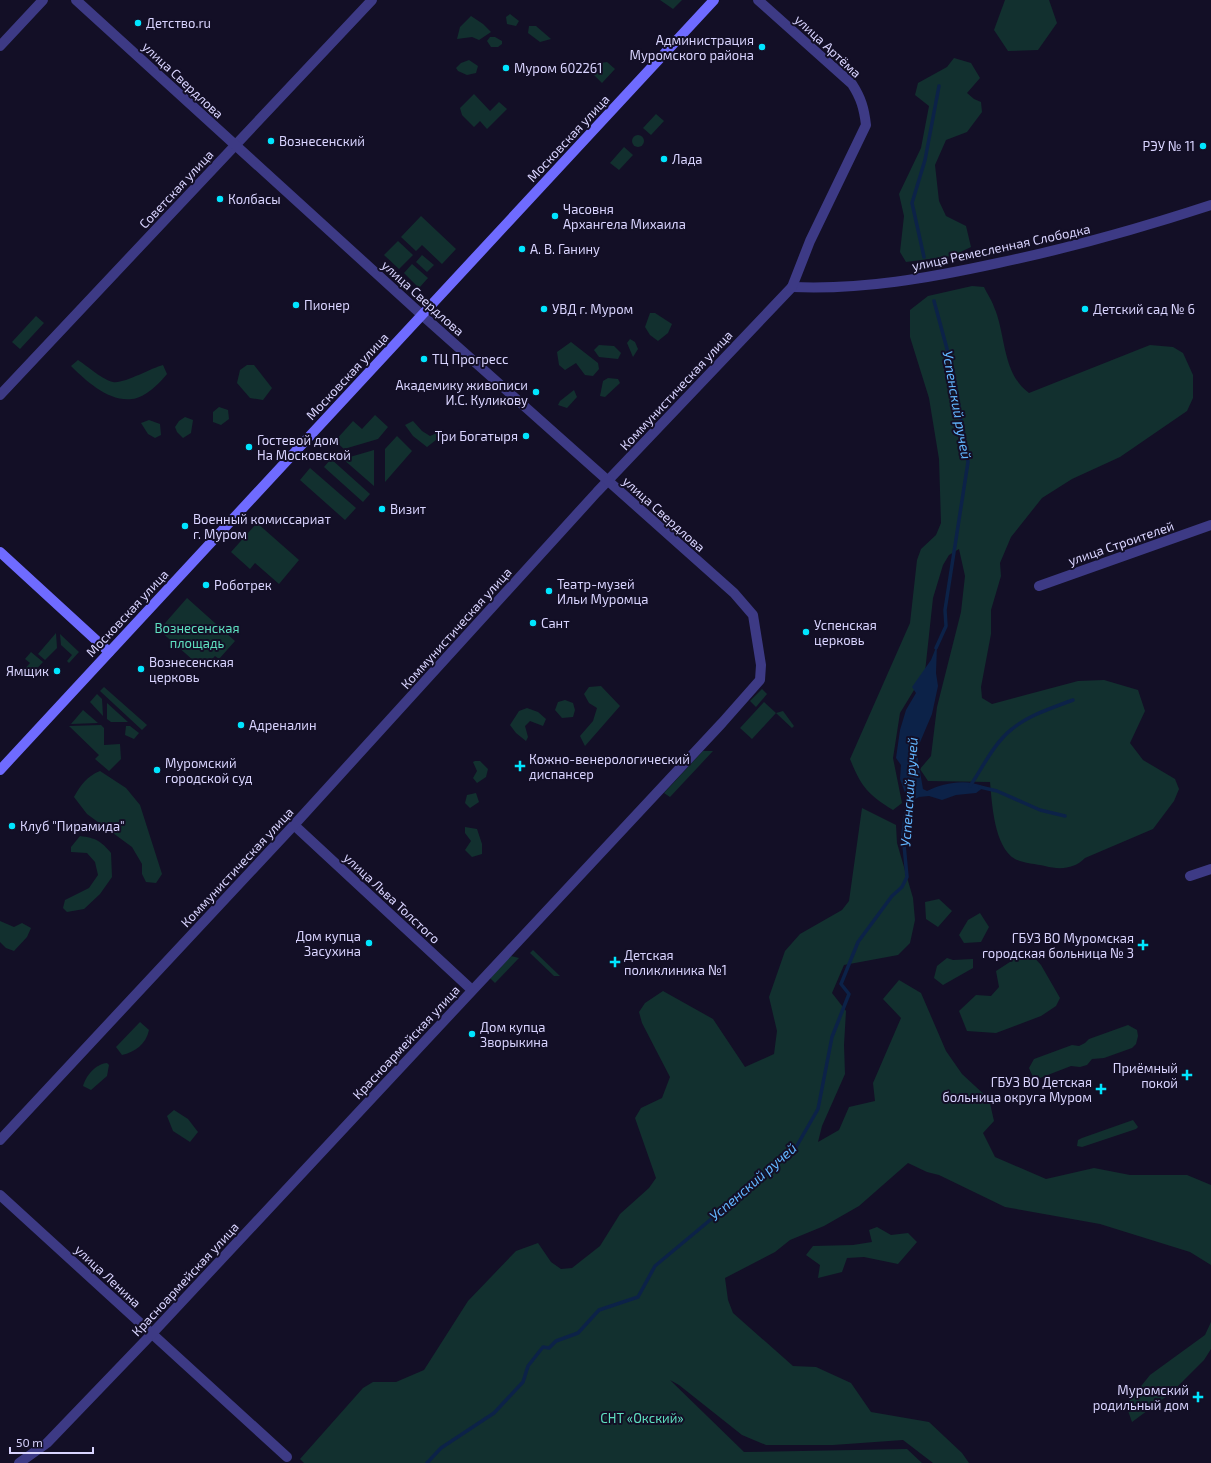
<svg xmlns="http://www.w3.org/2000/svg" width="1211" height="1463" font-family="'Exo 2',sans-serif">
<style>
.green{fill:#12302f}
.water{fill:#0c2248}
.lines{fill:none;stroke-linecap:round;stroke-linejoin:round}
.stream{stroke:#0c2248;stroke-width:3.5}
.street{stroke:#3d3a85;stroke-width:10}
.secondary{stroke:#6f6bff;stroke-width:10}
.poi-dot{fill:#00e5ff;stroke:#130f26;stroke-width:1.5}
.labels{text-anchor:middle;stroke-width:4;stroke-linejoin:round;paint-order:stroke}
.poi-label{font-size:13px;fill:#d9d4ff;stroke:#130f26;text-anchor:start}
.street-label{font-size:13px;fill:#d9d4ff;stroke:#130f26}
.park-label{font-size:13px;fill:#5fe0c0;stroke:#130f26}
.water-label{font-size:14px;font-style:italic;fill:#62b6ff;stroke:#130f26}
</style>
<rect width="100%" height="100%" fill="#130f26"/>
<g class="green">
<path d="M660 0H682L673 9Z"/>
<path d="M1005 0H1049L1057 23 1038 50 1008 51 994 30Z"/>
<path d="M510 14 519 21 516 26 507 24 506 17Z"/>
<path d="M471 16 483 24 491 32 479 40 472 37 457 39 460 27Z"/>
<path d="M529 26H536L551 39 540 42 528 33Z"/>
<path d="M490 37H495L502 41V44L498 47H491L487 41Z"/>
<path d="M954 58 971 63 980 78 967 93 974 99 981 102 982 112 967 132 946 140 935 165 939 201 946 216 966 226 971 247 952 256 906 262 900 252 904 216 899 194 921 148 929 106 915 95 918 83 947 67Z"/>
<path d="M469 60 478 66 476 73 467 75 458 71 456 68 461 63Z"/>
<path d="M607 62 615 69 602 83 590 71 595 64Z"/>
<path d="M474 94 490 111 499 102 507 109 487 129 480 121 474 127 462 115 460 108Z"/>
<path d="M656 114 664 121 651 135 643 128Z"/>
<circle cx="638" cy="141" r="6"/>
<path d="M624 147 633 155 619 170 610 163Z"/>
<path d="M421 216 456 249 442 264 422 245 416 251 401 237Z"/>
<path d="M398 241 413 255 399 269 384 255Z"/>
<path d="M422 255 434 265 427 272 416 262Z"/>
<path d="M412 264 428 278 419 288 404 273Z"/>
<path d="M972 286 984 287C987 294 992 300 994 307 1006 334 1002 374 1029 393L1150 345 1173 347 1183 353 1193 375V398L1187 411 1120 457 1072 479 1042 498 1011 537 1000 563 1001 576 991 610V634L981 687 982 698 992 704 1078 681 1104 680 1138 690 1145 711 1130 743 1143 760 1175 779 1179 789 1174 801 1153 829 1085 858C1074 869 1060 870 1045 866 1036 864 1023 863 1015 859 994 847 992 803 990 782L928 781 920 769 931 756 937 707 961 612 965 576 959 549 949 555 943 565 933 598 925 672 900 713 893 758 902 803 893 810C867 794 861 786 850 759L910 623 917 560 921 549 936 535 941 523 939 459 929 398 910 337V310L928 296Z"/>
<path d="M650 313H655L672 324 668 333 658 341 650 335 645 327Z"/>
<path d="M36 316 44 323 20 349 12 342Z"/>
<path d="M630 339 635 342 638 349 633 357 627 343Z"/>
<path d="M571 342 598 363 599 369 593 376 585 375 576 363 565 370 559 365 557 352Z"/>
<path d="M599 345 614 346 621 353 618 359 599 357 594 350Z"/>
<path d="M78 360C87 366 103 380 113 382 124 384 151 368 163 365L167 374C160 383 145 398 132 399 109 402 86 381 71 366Z"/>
<path d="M247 365H254L272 388 263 400 250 398 237 383 240 370Z"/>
<path d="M608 378 618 379 620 383 605 397 600 396 603 381Z"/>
<path d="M574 390 577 397 567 408 558 405 560 401Z"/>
<path d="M219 407 228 410 229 419 221 425 213 422V412Z"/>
<path d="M375 415 388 427 378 439 344 449 335 441 353 421 362 429Z"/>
<path d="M185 417 193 420 191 433 183 438 177 432 175 427 179 421Z"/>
<path d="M149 420 160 424 161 435 155 438 148 434 141 423Z"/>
<path d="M413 421 422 431 430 436 437 433 441 436 427 447 413 436 405 425Z"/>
<path d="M397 436 412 451 385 482V449Z"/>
<path d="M374 450V486L343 459Z"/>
<path d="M331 459 370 494 363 502 324 467Z"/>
<path d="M310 468 356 508 345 520 300 480Z"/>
<path d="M257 523 299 560 279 584 255 563 250 569 231 552Z"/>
<path d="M187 598 235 641 219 659 215 656 203 669 159 630Z"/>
<path d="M56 633 57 648 45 660 38 654Z"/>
<path d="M60 634 79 652 69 663 67 661 72 655 61 645Z"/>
<path d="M31 652 43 662 29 677 23 671 30 663 25 659Z"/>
<path d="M601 686 620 706 585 746 580 736 593 721 597 708 589 703 584 694 589 687Z"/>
<path d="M104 687 147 725 142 730 100 691Z"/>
<path d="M762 689 767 694 756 707 750 701Z"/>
<path d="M97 694 102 699 103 716 90 702Z"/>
<path d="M565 700 573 703 575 710 573 717 562 718 555 710 558 702Z"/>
<path d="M764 702 776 713 783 711 794 726 792 728 776 713 752 739 740 728Z"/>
<path d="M107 703 128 722H111L107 719Z"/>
<path d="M527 708 538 712 546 719 543 726 530 721 525 726 528 737 526 741 516 733 510 725 519 711Z"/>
<path d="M83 710 98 723 71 724Z"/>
<path d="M101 725 104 728V745L120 744 121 759 109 771 95 759 99 755 69 726Z"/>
<path d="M126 726H130L139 733 134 739 125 735Z"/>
<path d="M703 751H713L670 797 664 793Z"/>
<path d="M475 761H480L488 769 486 777 477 783 473 778 477 771 473 762Z"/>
<path d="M100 771 126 788 140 805 162 874 156 883 146 882 142 874V864L132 847 87 814 74 797C80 786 87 776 100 771Z"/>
<path d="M476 793 479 802 470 808 465 803 467 795Z"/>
<path d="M862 808 896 825 897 843 913 898 915 920 910 943 898 955 844 965 832 993 846 1011 844 1045 845 1074 822 1126 818 1142 839 1130 849 1107 875 1101 873 1083 901 1018 883 999 899 980 921 993 946 1051 962 1074 989 1099 994 1121 983 1133 995 1157 1046 1179 1094 1168 1130 1175H1187L1211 1185V1265L1190 1252 1100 1224 1005 1207 939 1175 927 1172 908 1163 859 1206 824 1226 790 1240 775 1252 725 1278 728 1300 733 1313 793 1366 816 1367 851 1383 871 1412 929 1422 962 1453 969 1463H933L903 1440 833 1445H766L742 1435 679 1385 670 1380 744 1452 907 1449 922 1463H304L300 1459 363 1388 373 1382H396L424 1370 468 1301 516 1251 538 1243 551 1262 561 1269 572 1268 600 1246 620 1214 649 1188 656 1178 635 1118 641 1108 662 1098 670 1077 642 1023 639 1012 645 1003 663 991 713 1019 745 1067 774 1054 777 1031 769 997 785 951 800 934 842 910 849 901Z"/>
<path d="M465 827 477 829 482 844V854L472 857 465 850 471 841 465 833Z"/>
<path d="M80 836C96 838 101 841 111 853L112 877 100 894 84 909 67 912 63 908 65 900 89 888 98 875 95 862 87 853 71 852V847Z"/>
<path d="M939 899 952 911 938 927 926 919 925 902Z"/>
<path d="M980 913 989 927 981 942 964 943 959 935 968 920Z"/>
<path d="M0 921 14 927 22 923 31 928 27 937 14 951 6 948 0 942Z"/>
<path d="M533 950 560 976H554L530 953Z"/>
<path d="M1032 955 1041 965 1060 998 1056 1006 1041 1016 996 1033 967 1031 959 1011 976 995 991 996 999 987 996 971 1019 956Z"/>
<path d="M511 956 519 958 495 983 490 978Z"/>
<path d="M947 958 953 960 973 959V968L943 985 934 978 937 966Z"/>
<path d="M140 1022 149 1030C146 1044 135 1052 122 1055L116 1047Z"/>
<path d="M1128 1025 1137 1030 1138 1036 1136 1044 1132 1048 1104 1058 1092 1059 1087 1065 1080 1067 1071 1066 1040 1078 1033 1077 1029 1068 1034 1059 1072 1045 1079 1046 1085 1043 1089 1039Z"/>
<path d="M107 1063 109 1065 107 1076 91 1090 83 1086C86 1075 96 1064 107 1063Z"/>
<path d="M174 1110 188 1119 198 1132 190 1142 173 1131 167 1116Z"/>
<path d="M1133 1120 1138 1127 1136 1129 1082 1147 1077 1146 1078 1140 1082 1138Z"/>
<path d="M877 1227 891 1235 908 1233 917 1242 898 1264 864 1257 847 1258 842 1272 818 1278 820 1265 806 1255 813 1246 853 1245 872 1242 869 1230Z"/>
<path d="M1211 1322V1349L1204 1360 1171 1393 1132 1422 1126 1405 1150 1375 1205 1335Z"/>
</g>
<path class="water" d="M937 645 936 673 938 686 932 714 918 747V760L923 789 927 791C943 783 967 778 984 787L976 793 956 795 942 800 929 796 919 797 913 800 908 801 900 779 901 765 896 758 900 730 906 710 916 693 912 687 931 660Z"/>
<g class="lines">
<g class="stream">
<path d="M924 257 912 203 925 160 939 86"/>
<path d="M934 301 953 371 968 462 945 610 946 626 936 648"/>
<path d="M970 786C983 767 994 743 1012 729 1029 715 1052 708 1073 700"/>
<path d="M980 787 997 791 1040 810 1065 816"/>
<path d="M427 1463 441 1448 494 1413 523 1382 528 1366 543 1347 549 1348 556 1341 578 1333 599 1310 638 1297 655 1266 795 1149 818 1109 832 1037 849 994 841 984 858 942 892 896 902 887 907 877 903 834 908 796"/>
</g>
<g class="street">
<path d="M0 46 43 0"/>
<path d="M792 287C863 290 929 278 998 263 1070 248 1141 228 1211 205"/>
<path d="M0 395 372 0"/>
<path d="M1039 586 1211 525"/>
<path d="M294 825 472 990"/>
<path d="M1190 876 1211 869"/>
<path d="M0 1140 294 825 597 492 792 287 810 241 866 125C864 108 861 98 852 84L758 0"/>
<path d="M0 1195 287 1457"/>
<path d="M19 1463 47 1443 146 1340 722 723 760 680 761 665 753 615 734 593 422 315 76 0"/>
</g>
<g class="secondary">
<path d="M0 552 109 652"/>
<path d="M0 770 714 0"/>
</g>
</g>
<g class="poi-dot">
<circle cx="138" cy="23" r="4"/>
<circle cx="762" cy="47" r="4"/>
<circle cx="506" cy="68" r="4"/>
<circle cx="271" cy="141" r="4"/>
<circle cx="1203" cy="146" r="4"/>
<circle cx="664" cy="159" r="4"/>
<circle cx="220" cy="199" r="4"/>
<circle cx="555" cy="216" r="4"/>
<circle cx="522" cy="249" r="4"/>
<circle cx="296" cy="305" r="4"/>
<circle cx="544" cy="309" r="4"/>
<circle cx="1085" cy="309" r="4"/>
<circle cx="424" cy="359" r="4"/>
<circle cx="536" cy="392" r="4"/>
<circle cx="526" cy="436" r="4"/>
<circle cx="249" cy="447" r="4"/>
<circle cx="382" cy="509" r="4"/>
<circle cx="185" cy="526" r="4"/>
<circle cx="206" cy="585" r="4"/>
<circle cx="549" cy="591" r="4"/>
<circle cx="533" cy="623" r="4"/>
<circle cx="806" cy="632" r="4"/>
<circle cx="141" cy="669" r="4"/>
<circle cx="57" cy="671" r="4"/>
<circle cx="241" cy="725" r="4"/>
<path d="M518 760h4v4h4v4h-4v4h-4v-4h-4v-4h4z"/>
<circle cx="157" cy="770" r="4"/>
<circle cx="12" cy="826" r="4"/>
<circle cx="369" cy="943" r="4"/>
<path d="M1141 939h4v4h4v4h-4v4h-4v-4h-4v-4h4z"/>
<path d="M613 956h4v4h4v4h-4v4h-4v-4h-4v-4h4z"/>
<circle cx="472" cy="1034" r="4"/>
<path d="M1185 1069h4v4h4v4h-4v4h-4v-4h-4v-4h4z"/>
<path d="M1099 1083h4v4h4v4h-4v4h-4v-4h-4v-4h4z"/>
<path d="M1196 1391h4v4h4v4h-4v4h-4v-4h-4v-4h4z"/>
</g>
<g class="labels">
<g class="poi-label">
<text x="146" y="28">Детство.ru</text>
<text x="754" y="45" text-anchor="end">Администрация<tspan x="754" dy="15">Муромского района</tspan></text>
<text x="514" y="73">Муром 602261</text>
<text x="279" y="146">Вознесенский</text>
<text x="1195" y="151" text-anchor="end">РЭУ № 11</text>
<text x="672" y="164">Лада</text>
<text x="228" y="204">Колбасы</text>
<text x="563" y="214">Часовня<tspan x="563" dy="15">Архангела Михаила</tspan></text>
<text x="530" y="254">А. В. Ганину</text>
<text x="304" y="310">Пионер</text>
<text x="552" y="314">УВД г. Муром</text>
<text x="1093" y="314">Детский сад № 6</text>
<text x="432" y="364">ТЦ Прогресс</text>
<text x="528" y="390" text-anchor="end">Академику живописи<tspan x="528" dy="15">И.С. Куликову</tspan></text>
<text x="518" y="441" text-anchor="end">Три Богатыря</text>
<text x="257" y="445">Гостевой дом<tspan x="257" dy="15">На Московской</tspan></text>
<text x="390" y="514">Визит</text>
<text x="193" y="524">Военный комиссариат<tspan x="193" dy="15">г. Муром</tspan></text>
<text x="557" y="589">Театр-музей<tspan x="557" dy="15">Ильи Муромца</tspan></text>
<text x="214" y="590">Роботрек</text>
<text x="541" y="628">Сант</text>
<text x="814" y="630">Успенская<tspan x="814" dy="15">церковь</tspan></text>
<text x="149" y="667">Вознесенская<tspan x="149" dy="15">церковь</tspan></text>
<text x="49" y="676" text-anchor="end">Ямщик</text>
<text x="249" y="730">Адреналин</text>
<text x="529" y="764">Кожно-венерологический<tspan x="529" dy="15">диспансер</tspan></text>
<text x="165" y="768">Муромский<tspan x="165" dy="15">городской суд</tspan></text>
<text x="20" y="831">Клуб "Пирамида"</text>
<text x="361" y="941" text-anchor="end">Дом купца<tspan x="361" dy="15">Засухина</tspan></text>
<text x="1134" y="943" text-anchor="end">ГБУЗ ВО Муромская<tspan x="1134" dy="15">городская больница № 3</tspan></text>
<text x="624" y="960">Детская<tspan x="624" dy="15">поликлиника №1</tspan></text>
<text x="480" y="1032">Дом купца<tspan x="480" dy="15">Зворыкина</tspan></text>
<text x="1178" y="1073" text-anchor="end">Приёмный<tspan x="1178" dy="15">покой</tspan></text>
<text x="1092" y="1087" text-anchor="end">ГБУЗ ВО Детская<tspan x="1092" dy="15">больница округа Муром</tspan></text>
<text x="1189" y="1395" text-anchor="end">Муромский<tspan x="1189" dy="15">родильный дом</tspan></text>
</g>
<g class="street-label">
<text transform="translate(828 46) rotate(43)" y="5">улица Артёма</text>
<text transform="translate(183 80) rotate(43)" y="5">улица Свердлова</text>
<text transform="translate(568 138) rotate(-47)" y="5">Московская улица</text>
<text transform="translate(176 189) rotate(-47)" y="5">Советская улица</text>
<text transform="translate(1001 247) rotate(-12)" y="5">улица Ремесленная Слободка</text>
<text transform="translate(423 298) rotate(42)" y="5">улица Свердлова</text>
<text transform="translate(347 376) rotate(-47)" y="5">Московская улица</text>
<text transform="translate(676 390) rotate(-47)" y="5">Коммунистическая улица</text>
<text transform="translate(664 514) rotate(42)" y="5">улица Свердлова</text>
<text transform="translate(1121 543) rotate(-19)" y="5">улица Строителей</text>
<text transform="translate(127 613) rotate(-47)" y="5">Московская улица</text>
<text transform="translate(456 628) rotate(-48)" y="5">Коммунистическая улица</text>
<text transform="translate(237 867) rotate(-47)" y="5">Коммунистическая улица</text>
<text transform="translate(392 898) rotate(43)" y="5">улица Льва Толстого</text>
<text transform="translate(406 1042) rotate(-47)" y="5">Красноармейская улица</text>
<text transform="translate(108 1276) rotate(43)" y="5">улица Ленина</text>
<text transform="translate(185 1279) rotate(-47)" y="5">Красноармейская улица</text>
</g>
<g class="park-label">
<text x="197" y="633">Вознесенская<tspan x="197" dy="15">площадь</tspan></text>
<text x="642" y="1423">СНТ «Окский»</text>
</g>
<g class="water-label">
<text transform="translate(957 405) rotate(80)" y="5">Успенский ручей</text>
<text transform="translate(909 792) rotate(-86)" y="5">Успенский ручей</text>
<text transform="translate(753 1182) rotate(-41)" y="5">Успенский ручей</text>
</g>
</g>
<path d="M10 1447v6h83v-6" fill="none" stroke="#d9d4ff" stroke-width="2"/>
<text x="16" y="1447" font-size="12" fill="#d9d4ff" stroke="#130f26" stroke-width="3" paint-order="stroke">50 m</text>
</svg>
